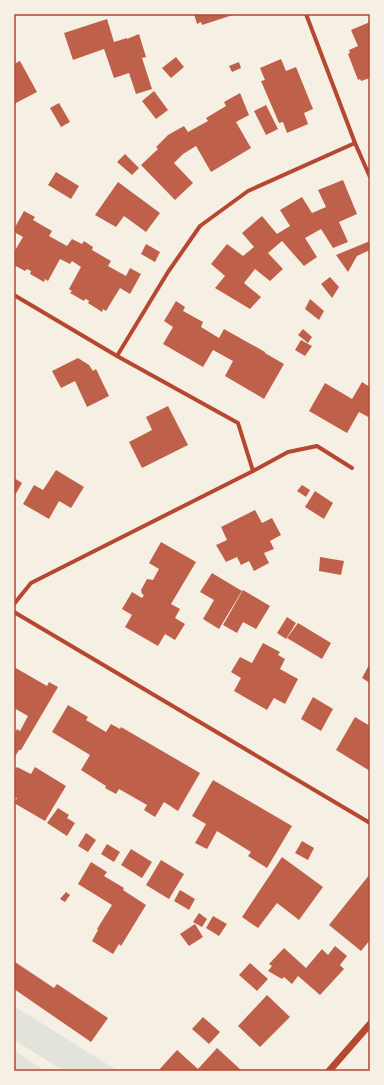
<svg xmlns="http://www.w3.org/2000/svg" width="384" height="1085" font-family="'Fira Sans',sans-serif">
<style>
.green{fill:#e2e4dc}
.building{fill:#bf614a}
.lines{fill:none;stroke-linecap:round;stroke-linejoin:round}
.minor{stroke:#b5482f;stroke-width:4}
.tertiary{stroke:#b5482f;stroke-width:7}
.neatline{fill:none;stroke:#b5482f;stroke-width:1.5}
</style>
<rect width="100%" height="100%" fill="#f6efe4"/>
<g class="green">
<path d="M14 1007V1006L118 1071H64L14 1040Z"/>
<path d="M14 1050 45 1071H14Z"/>
</g>
<g class="building">
<path d="M194 14H236L202 25 201 22 197 24Z"/>
<path d="M107 19 114 42 127 38V39L139 34 146 57 142 58 152 89 136 94 129 73 114 78 104 49 73 60 64 33Z"/>
<path d="M370 22V78L361 81 360 79 358 80 348 54 350 53 349 50 358 46 351 30Z"/>
<path d="M176 57 184 67 171 78 162 68Z"/>
<path d="M281 59 286 71 296 67 313 109 304 113 308 124 287 133 283 122 279 123 261 81 265 80 260 68Z"/>
<path d="M20 61 37 92 14 104V64Z"/>
<path d="M239 62 241 68 232 72 229 66Z"/>
<path d="M154 91 168 110 156 119 142 101Z"/>
<path d="M240 93 249 115 236 122 251 148 211 172 196 146 183 154 174 163 193 183 175 200 141 165 158 149 156 147 168 135 184 126 188 132 208 121 206 118 226 106 224 102Z"/>
<path d="M59 103 70 122 61 127 50 108Z"/>
<path d="M266 105 278 129 266 135 254 111Z"/>
<path d="M125 154 139 168 132 175 117 162Z"/>
<path d="M56 172 79 186 71 199 48 185Z"/>
<path d="M343 180 357 214 339 222 348 242 333 248 321 229 305 238 317 257 304 266 282 241 268 253 283 269 270 281 255 269 244 283 261 297 250 309 215 288 225 276 211 264 227 244 243 256 254 247 242 233 262 216 277 234 290 226 280 210 302 197 312 213 326 207 318 190Z"/>
<path d="M118 182 160 213 146 232 124 216 116 227 95 215Z"/>
<path d="M24 211 35 217 33 220 52 231 49 236 67 246 72 239 82 244 84 241 93 247 92 250 111 261 108 266 126 276 130 268 141 274 130 294 120 288 106 311 103 309 102 312 88 303 89 301 88 300 85 299 84 301 70 293 72 291 69 289 81 267 72 261 70 264 60 259 48 281 45 279 44 282 30 274 31 271 27 269 25 271 14 265V252L23 237 14 232V229Z"/>
<path d="M370 241V250L357 256 348 272 336 255Z"/>
<path d="M146 244 160 252 155 262 141 254Z"/>
<path d="M330 277 339 287 332 298 321 284Z"/>
<path d="M310 299 324 311 319 320 305 309Z"/>
<path d="M176 301 185 307 183 311 203 322 201 327 219 338 224 329 265 352V353L284 364 264 399 225 376 233 361 213 350 203 367 163 344 173 327 164 321Z"/>
<path d="M303 329 312 337 308 343 298 335Z"/>
<path d="M301 340 312 346 305 356 295 350Z"/>
<path d="M78 358 89 365 93 371 96 369 109 396 87 407 75 381 61 388 52 371Z"/>
<path d="M362 382 370 387V418L359 412 347 433 309 411 325 383 352 399Z"/>
<path d="M168 406 188 445 142 468 129 442 152 430 146 417Z"/>
<path d="M56 470 84 487 71 508 59 501 49 519 23 504 34 485 43 490Z"/>
<path d="M14 478 22 483 14 497Z"/>
<path d="M302 485 310 490 306 497 297 491Z"/>
<path d="M315 491 333 503 324 519 305 507Z"/>
<path d="M255 510 262 523 272 518 281 535 270 541 274 549 264 553 269 563 254 571 249 561 241 565 237 557 226 562 216 545 227 540 221 527Z"/>
<path d="M161 542 196 562 171 604 180 609 175 618 185 624 175 640 165 634 158 646 125 627 132 615 122 609 132 592 142 598 144 595 142 594 141 590 147 579 153 580 159 569 149 563Z"/>
<path d="M320 557 344 561 341 575 319 571Z"/>
<path d="M212 573 242 591 219 629 203 619 214 600 200 592Z"/>
<path d="M243 590 270 606 256 629 243 622 237 633 223 625Z"/>
<path d="M287 617 296 623 286 639 277 633Z"/>
<path d="M298 623 331 643 322 659 287 638Z"/>
<path d="M263 643 280 652 278 655 285 659 280 669 298 679 285 704 274 698 267 710 234 691 241 678 231 672 240 657 252 663Z"/>
<path d="M370 663V683L362 678Z"/>
<path d="M14 667 47 686 49 682 58 687 21 750H19L14 758V735L17 729 20 731 28 716 14 708Z"/>
<path d="M313 697 333 709 321 731 301 719Z"/>
<path d="M68 705 88 717 86 720 106 732 111 724 120 729 121 727 200 773 178 811 164 802 155 817 144 810 147 805 119 789 116 794 105 788 106 786 81 770 90 755 52 732Z"/>
<path d="M355 717 370 726V771L336 750Z"/>
<path d="M17 767 31 774 35 767 66 786 45 821 14 803 17 798 14 797V771Z"/>
<path d="M213 780 292 826 267 868 248 856 251 852 217 831 207 849 195 843 206 824 192 816Z"/>
<path d="M58 808 69 815 67 818 75 823 67 836 47 823Z"/>
<path d="M86 833 96 840 88 852 78 846Z"/>
<path d="M302 841 314 848 308 860 295 853Z"/>
<path d="M107 844 120 852 114 862 101 854Z"/>
<path d="M131 849 152 862 142 878 121 865Z"/>
<path d="M282 857 323 887 299 920 277 903 258 928 242 917Z"/>
<path d="M161 860 184 874 169 899 146 885Z"/>
<path d="M91 862 107 872 104 876 124 888 123 890 146 905 121 946 119 944 113 954 92 941 98 930 97 929 112 905 78 884Z"/>
<path d="M370 874V940L361 951 329 925Z"/>
<path d="M180 890 195 899 189 910 174 901Z"/>
<path d="M66 892 70 895 65 902 60 899Z"/>
<path d="M199 913 207 919 202 927 193 922Z"/>
<path d="M213 916 227 924 219 936 206 928Z"/>
<path d="M195 924 203 937 189 946 180 934Z"/>
<path d="M335 946 347 956 340 965 344 969 320 995 298 976 292 984 284 977 282 979 268 971 272 966 269 964 284 948 306 968 322 949 328 955Z"/>
<path d="M15 962 54 988 57 984 108 1018 91 1042 14 989V964Z"/>
<path d="M250 963 268 979 257 991 239 975Z"/>
<path d="M267 995 290 1017 260 1047 238 1026Z"/>
<path d="M203 1017 220 1032 209 1044 192 1029Z"/>
<path d="M217 1048 241 1070 240 1071H158L177 1050 198 1069Z"/>
</g>
<g class="lines">
<g class="minor">
<path d="M306 14 355 143 370 177"/>
<path d="M14 295 117 356 238 423 253 471"/>
<path d="M117 356 168 272 200 226 248 191 355 143"/>
<path d="M14 604 31 583 253 471 288 452 317 446 352 468"/>
<path d="M14 612 370 823"/>
</g>
<path class="tertiary" d="M329 1071 370 1024"/>
</g>
<rect width="384" height="1085" fill="none" stroke="#f6efe4" stroke-width="30"/>
<rect x="15" y="15" width="354" height="1055" class="neatline"/>
</svg>
